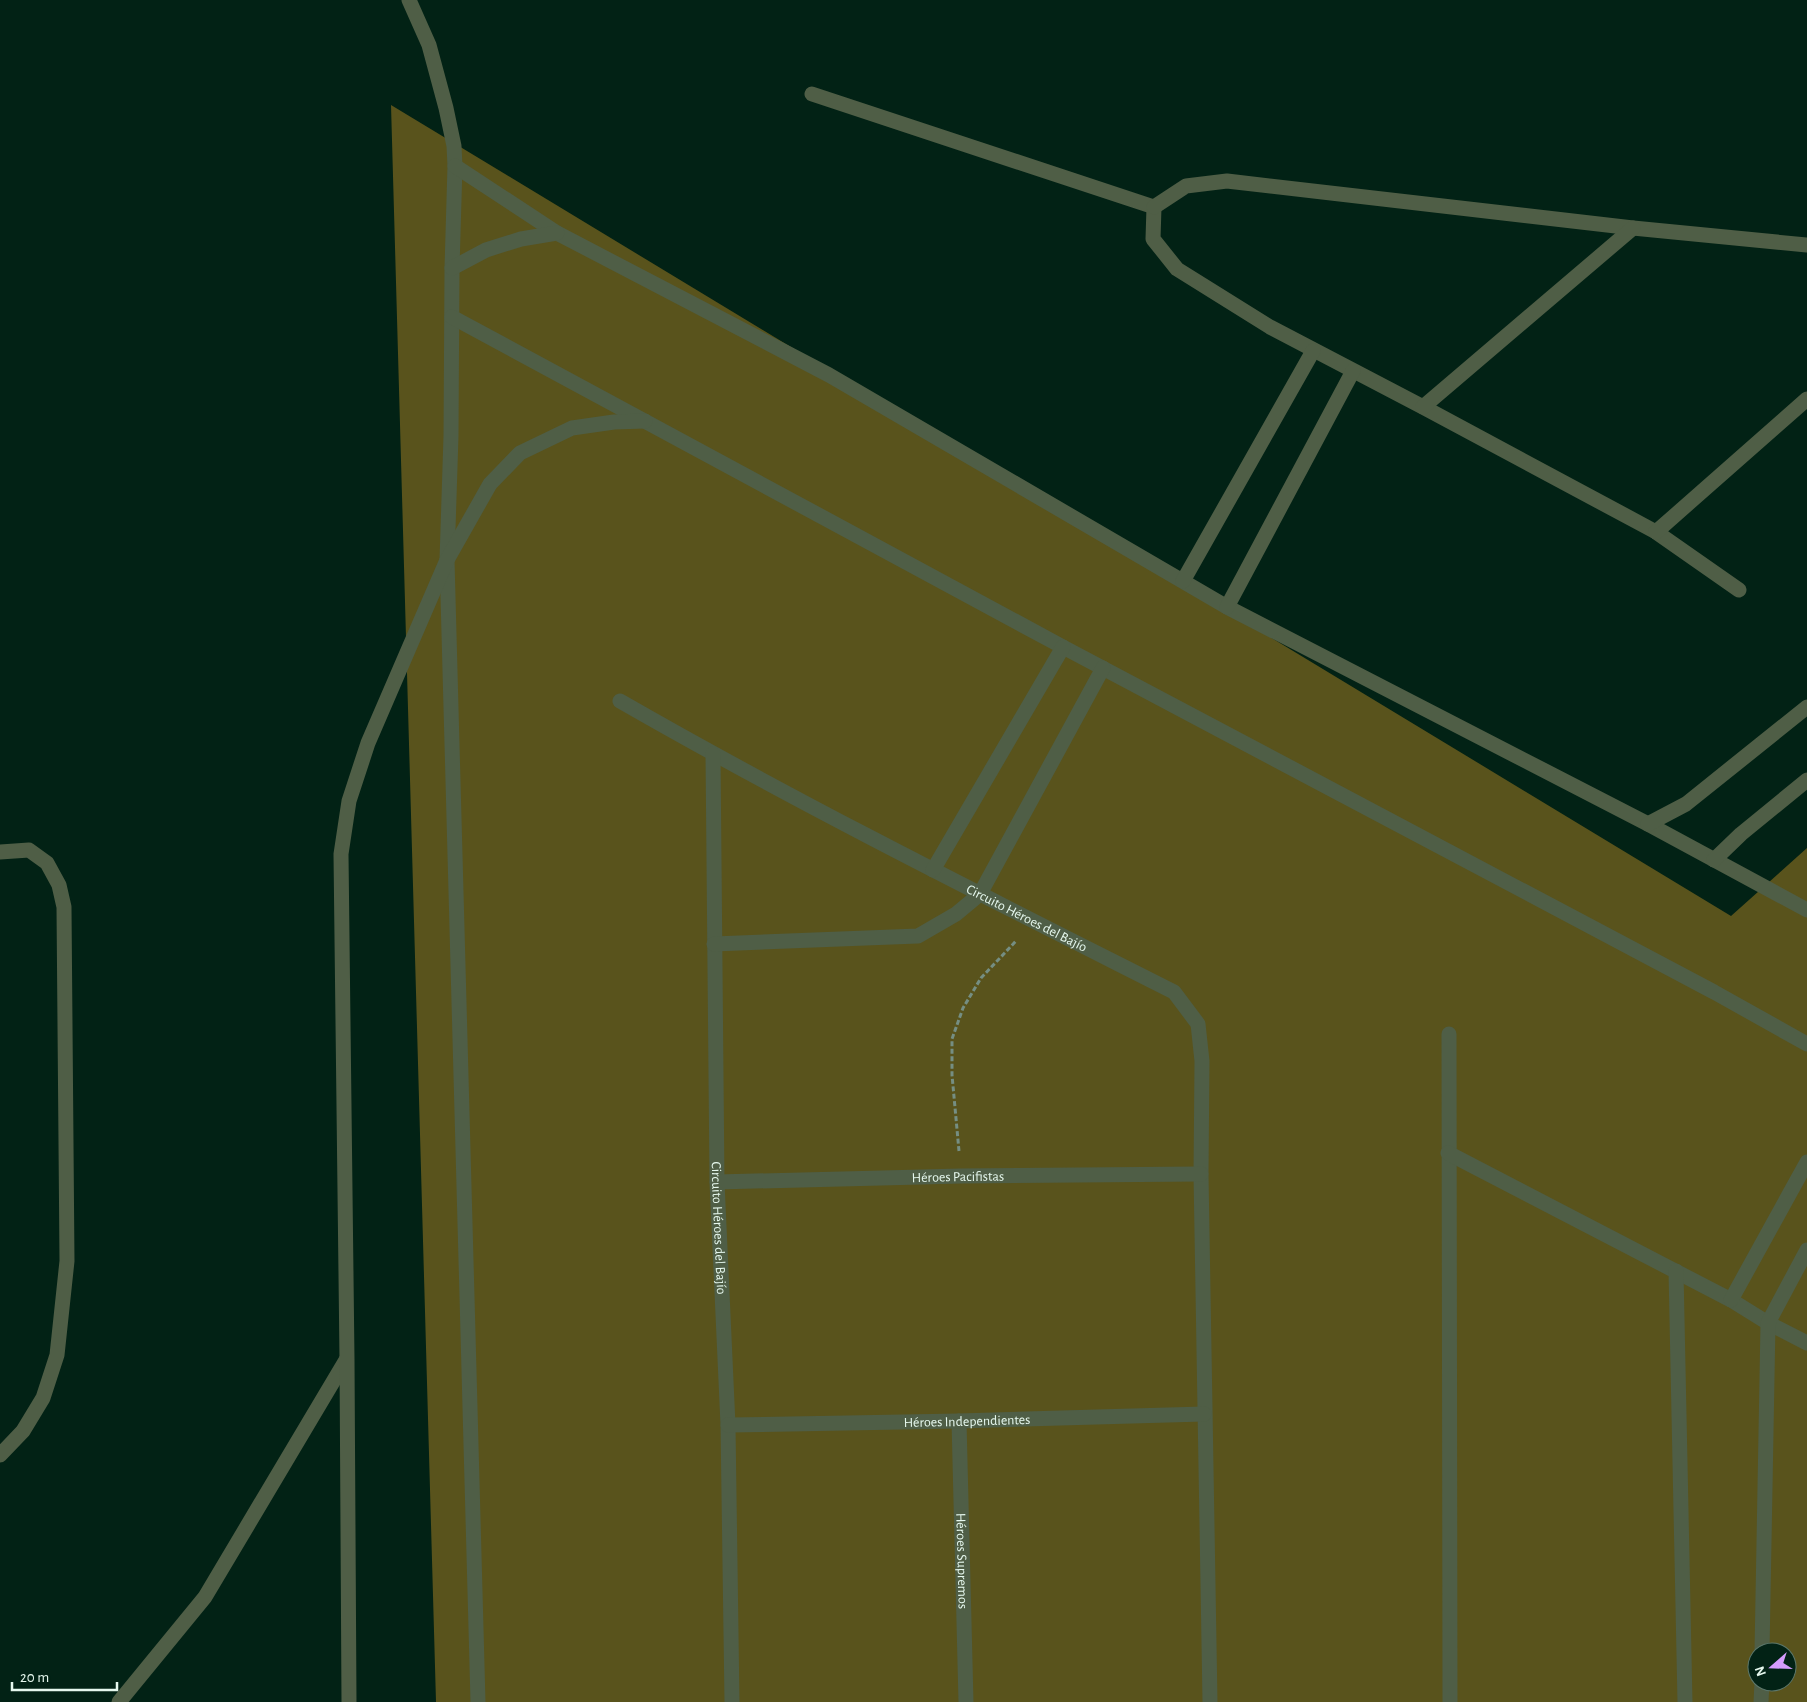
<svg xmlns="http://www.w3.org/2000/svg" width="1807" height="1702" font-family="'Alegreya Sans',sans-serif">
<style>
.forest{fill:#59531c;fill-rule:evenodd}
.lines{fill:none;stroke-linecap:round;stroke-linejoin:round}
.path{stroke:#758e82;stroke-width:3;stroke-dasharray:5 2.5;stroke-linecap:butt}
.minor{stroke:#4f5e46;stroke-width:15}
.labels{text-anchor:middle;stroke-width:4.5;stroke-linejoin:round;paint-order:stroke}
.street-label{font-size:14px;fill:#e6f8ee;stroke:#022215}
</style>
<rect width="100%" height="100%" fill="#022215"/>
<path class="forest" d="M391 105 1731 916 1807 848V1702H436ZM1757 1652H1787V1682H1757Z"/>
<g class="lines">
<path class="path" d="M959 1151 952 1075V1039L963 1008 981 978 1016 941"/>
<g class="minor">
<path d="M409 0 429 45 446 108 454 146 455 166 452 268 451 436 447 560 478 1702"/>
<path d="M812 94 1154 207 1153 239 1177 269 1270 327 1423 407 1656 532 1739 590"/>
<path d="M455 166 557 233 829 375 1227 607 1648 824 1807 910"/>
<path d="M1154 207 1186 186 1227 181 1633 228 1807 245"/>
<path d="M452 268 486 250 521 239 557 233"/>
<path d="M452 317 1063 647 1714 992 1807 1044"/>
<path d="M1423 407 1633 228"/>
<path d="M1656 532 1807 399"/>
<path d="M1183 581 1313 351"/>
<path d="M1227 607 1353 371"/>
<path id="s1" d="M620 701C801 805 988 898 1174 992L1198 1024 1202 1061 1201 1174 1210 1702"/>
<path id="s2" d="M713 754 717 1182 728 1425 732 1702"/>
<path d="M1648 824 1686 804 1807 707"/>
<path d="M0 852 29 850 47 863 59 885 64 907 67 1261 57 1355 43 1398 23 1431 0 1455"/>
<path d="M1714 860 1741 834 1807 780"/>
<path d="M933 870 1063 647"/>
<path d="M714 944 918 936 956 914 980 894 1103 668"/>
<path d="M1449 1034 1450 1702"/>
<path d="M1448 1153 1731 1300 1768 1323 1807 1343"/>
<path id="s3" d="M717 1182 961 1176 1201 1174"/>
<path d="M1676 1271 1685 1702"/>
<path d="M1731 1300 1807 1162"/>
<path id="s4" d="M959 1421 966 1702"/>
<path id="s5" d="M728 1425 959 1421 1204 1414"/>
<path d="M1762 1652 1768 1323 1807 1250"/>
<path d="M119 1702 205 1597 346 1360"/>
<path d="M349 1702 347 1359 341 854 349 801 368 743 447 560 490 484 520 453 572 428 614 422 645 421"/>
<path d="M1761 1702 1762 1682"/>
</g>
</g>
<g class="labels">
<g class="street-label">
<text dy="5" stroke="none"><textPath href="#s1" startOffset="461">Circuito Héroes del Bajío</textPath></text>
<text dy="5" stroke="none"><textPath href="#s3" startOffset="241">Héroes Pacifistas</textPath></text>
<text dy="5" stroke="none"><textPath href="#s2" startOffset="474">Circuito Héroes del Bajío</textPath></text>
<text dy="5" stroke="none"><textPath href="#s5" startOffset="239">Héroes Independientes</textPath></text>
<text dy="5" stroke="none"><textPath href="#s4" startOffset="140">Héroes Supremos</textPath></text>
</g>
</g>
<g transform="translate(1772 1667) rotate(250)"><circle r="24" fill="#022215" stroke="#5d786c"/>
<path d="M0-4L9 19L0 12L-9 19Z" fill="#d49cfc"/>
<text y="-8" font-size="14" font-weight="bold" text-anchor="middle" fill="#e6f8ee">N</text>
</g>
<path d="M12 1682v8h105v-8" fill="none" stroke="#e6f8ee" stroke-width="2.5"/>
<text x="20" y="1682" font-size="15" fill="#e6f8ee" stroke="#022215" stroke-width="4" paint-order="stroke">20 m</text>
</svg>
